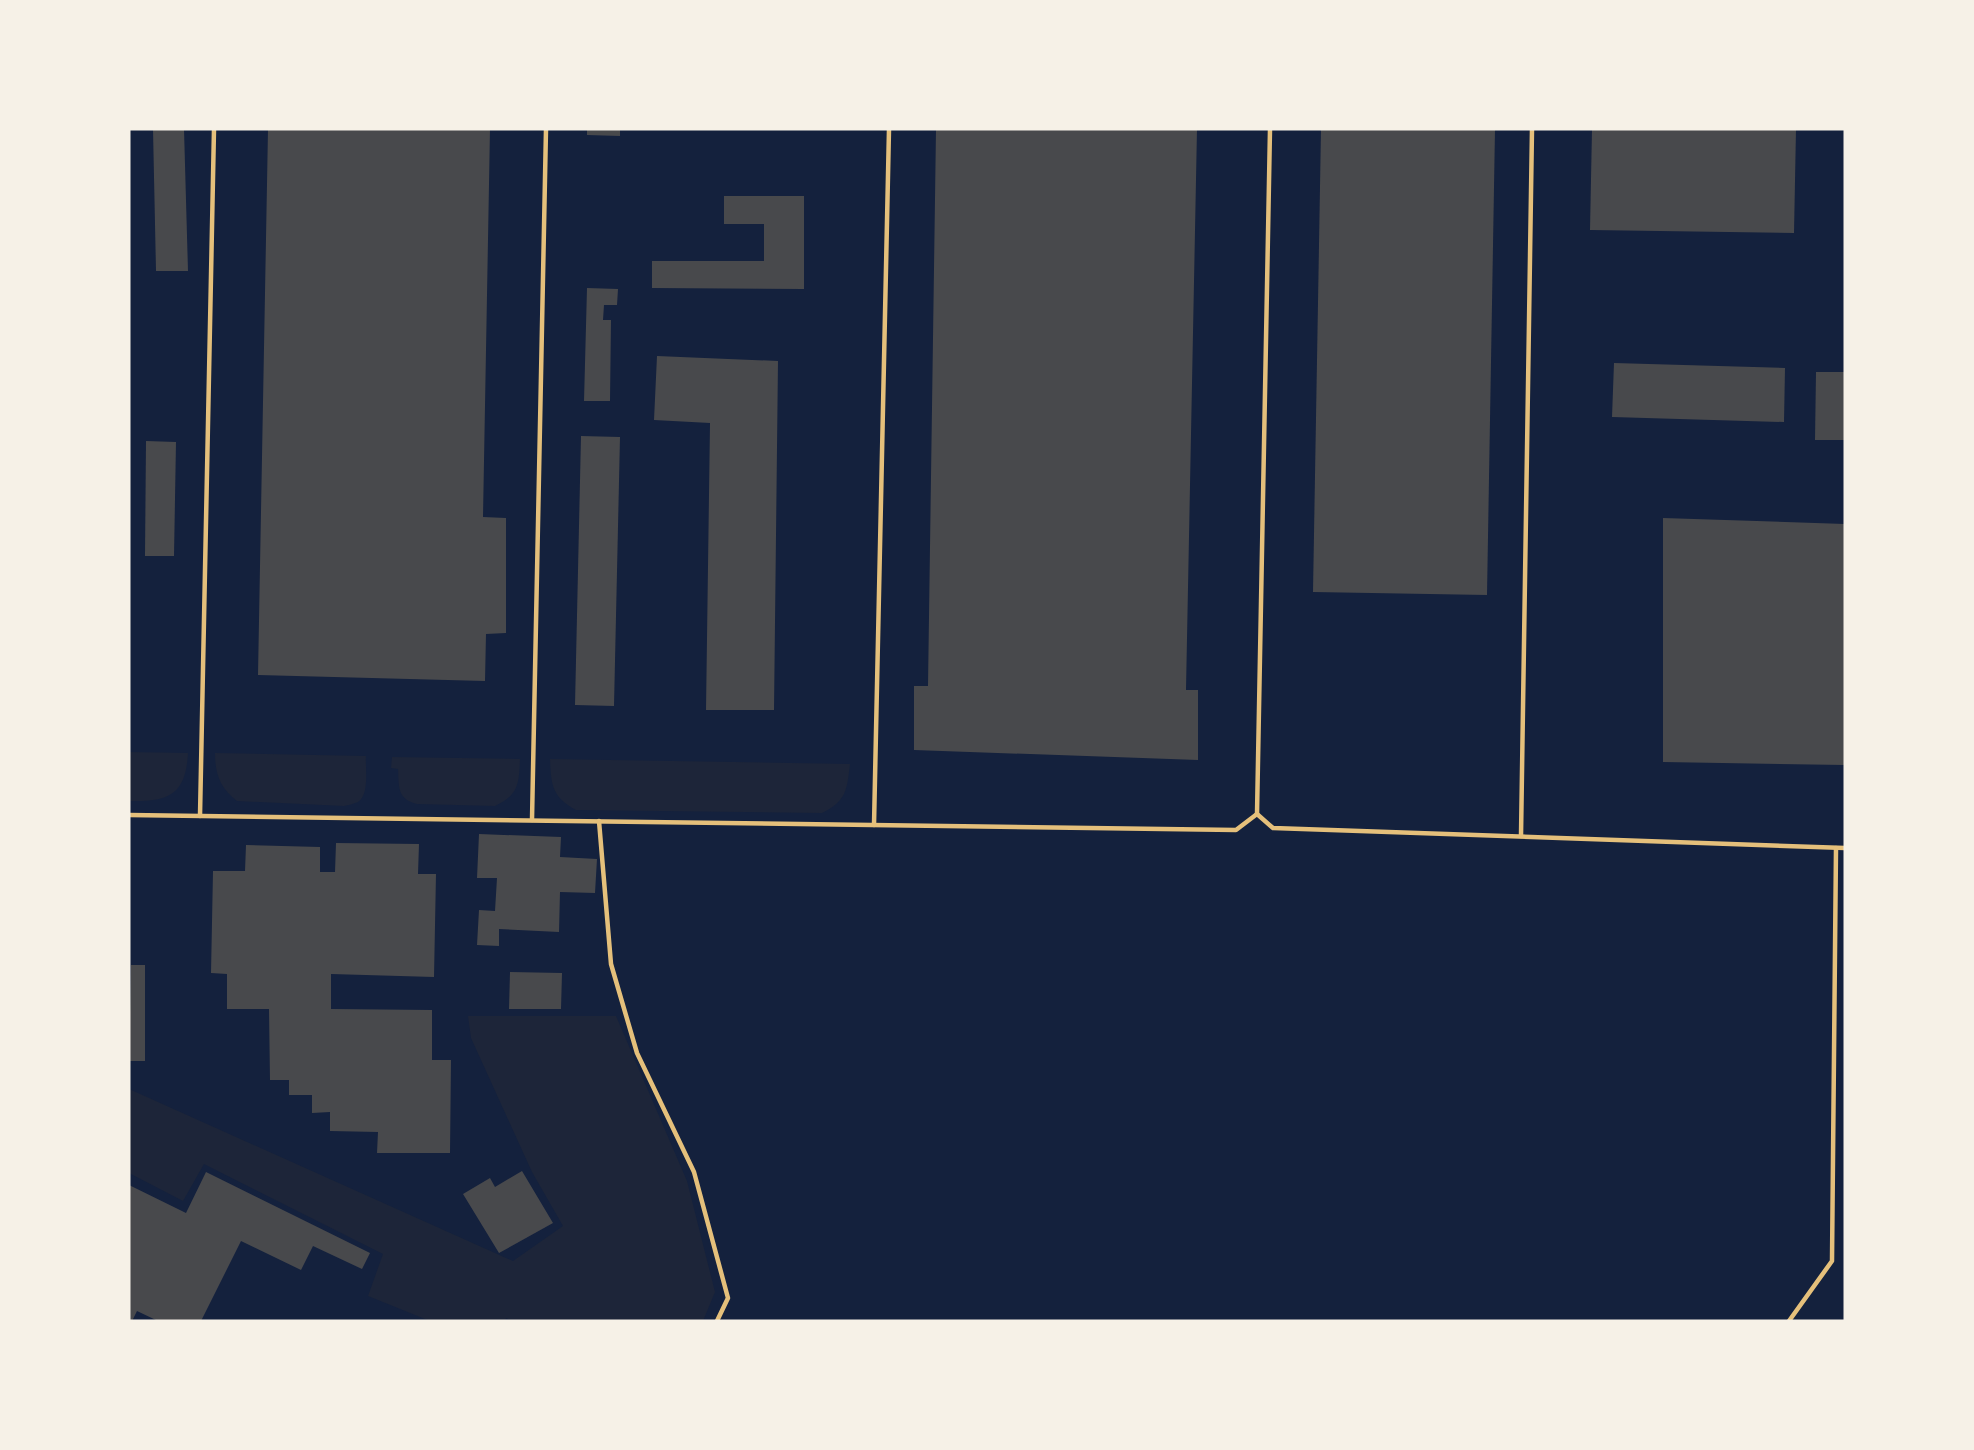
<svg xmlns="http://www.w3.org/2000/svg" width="1974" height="1450" font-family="'Noto Serif',serif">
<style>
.green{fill:#1d2539}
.building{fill:#48494c}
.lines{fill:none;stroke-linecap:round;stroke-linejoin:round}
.service{stroke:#e5c07b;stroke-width:4.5}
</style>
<rect width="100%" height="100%" fill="#14213d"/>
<g class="green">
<path d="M129 752 188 753C186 795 168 802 129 801Z"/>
<path d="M215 753 366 756C365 768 370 794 358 802 354 804 348 805 344 806L237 801C220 788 215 774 215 753Z"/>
<path d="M392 757 520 759C519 783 519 795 495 806L417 804C397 799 399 787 398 769L391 768Z"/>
<path d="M550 759 850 764C847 789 847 801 822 813L576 810C552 797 551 785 550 759Z"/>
<path d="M468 1016H616L687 1181 715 1292 703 1321H513L506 1318 505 1321H430L368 1296 383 1254 204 1164 183 1201 129 1173V1089L513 1261 563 1226 532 1172 471 1038Z"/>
</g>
<g class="building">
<path d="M153 129H184L188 271H156Z"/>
<path d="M268 129H490L483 517 506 518V633L486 634 485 681 258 675Z"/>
<path d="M587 129H620V136L587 135Z"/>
<path d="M936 129H1197L1186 690H1198V760L914 750V686H928Z"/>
<path d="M1321 129H1495L1487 595 1313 592Z"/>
<path d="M1592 129H1796L1794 233 1590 230Z"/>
<path d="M724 196H804V289L652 288V261H764V224H724Z"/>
<path d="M587 288 618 289 617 305H604L603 320H611L610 401H584Z"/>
<path d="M657 356 778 361 774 710H706L710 423 654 420Z"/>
<path d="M1614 363 1785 368 1784 422 1612 417Z"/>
<path d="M1816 372H1845V440H1815Z"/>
<path d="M581 436 620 437 614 706 575 705Z"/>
<path d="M146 441 176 442 174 556H145Z"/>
<path d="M1663 518 1845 524V765L1663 762Z"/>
<path d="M479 834 561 837 560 857 597 859 595 893 560 892 559 932 499 929V946L477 945 479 910 495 911 497 878H477Z"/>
<path d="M336 843 419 844 418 874H436L434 977 331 974V1009L432 1010V1060H451L450 1153H377L378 1132 330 1131V1112L312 1113V1095H289V1080H270L269 1009H227V974L211 973 213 871H245L246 845 320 847V872H335Z"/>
<path d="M131 965H145V1061H129Z"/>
<path d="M510 972 562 973 561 1009H509Z"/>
<path d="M522 1171 553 1223 499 1253 463 1194 490 1178 495 1187Z"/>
<path d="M206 1172 370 1253 362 1269 313 1246 301 1270 241 1241 201 1321H158L137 1311 132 1321 129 1320V1185L186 1213Z"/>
</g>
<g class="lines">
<g class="service">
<path d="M1257 814 1270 129"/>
<path d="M1257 814 1273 828 1845 848"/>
<path d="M129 815 1236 830 1257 814"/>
<path d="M200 816 214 129"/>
<path d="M532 820 546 129"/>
<path d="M599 821 611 964 637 1053 694 1172 728 1298 717 1321"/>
<path d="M874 825 889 129"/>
<path d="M1521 836 1532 129"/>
<path d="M1789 1321 1832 1261 1836 848"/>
</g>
</g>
<rect width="1974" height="1450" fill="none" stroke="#f6f1e7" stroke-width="261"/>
</svg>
